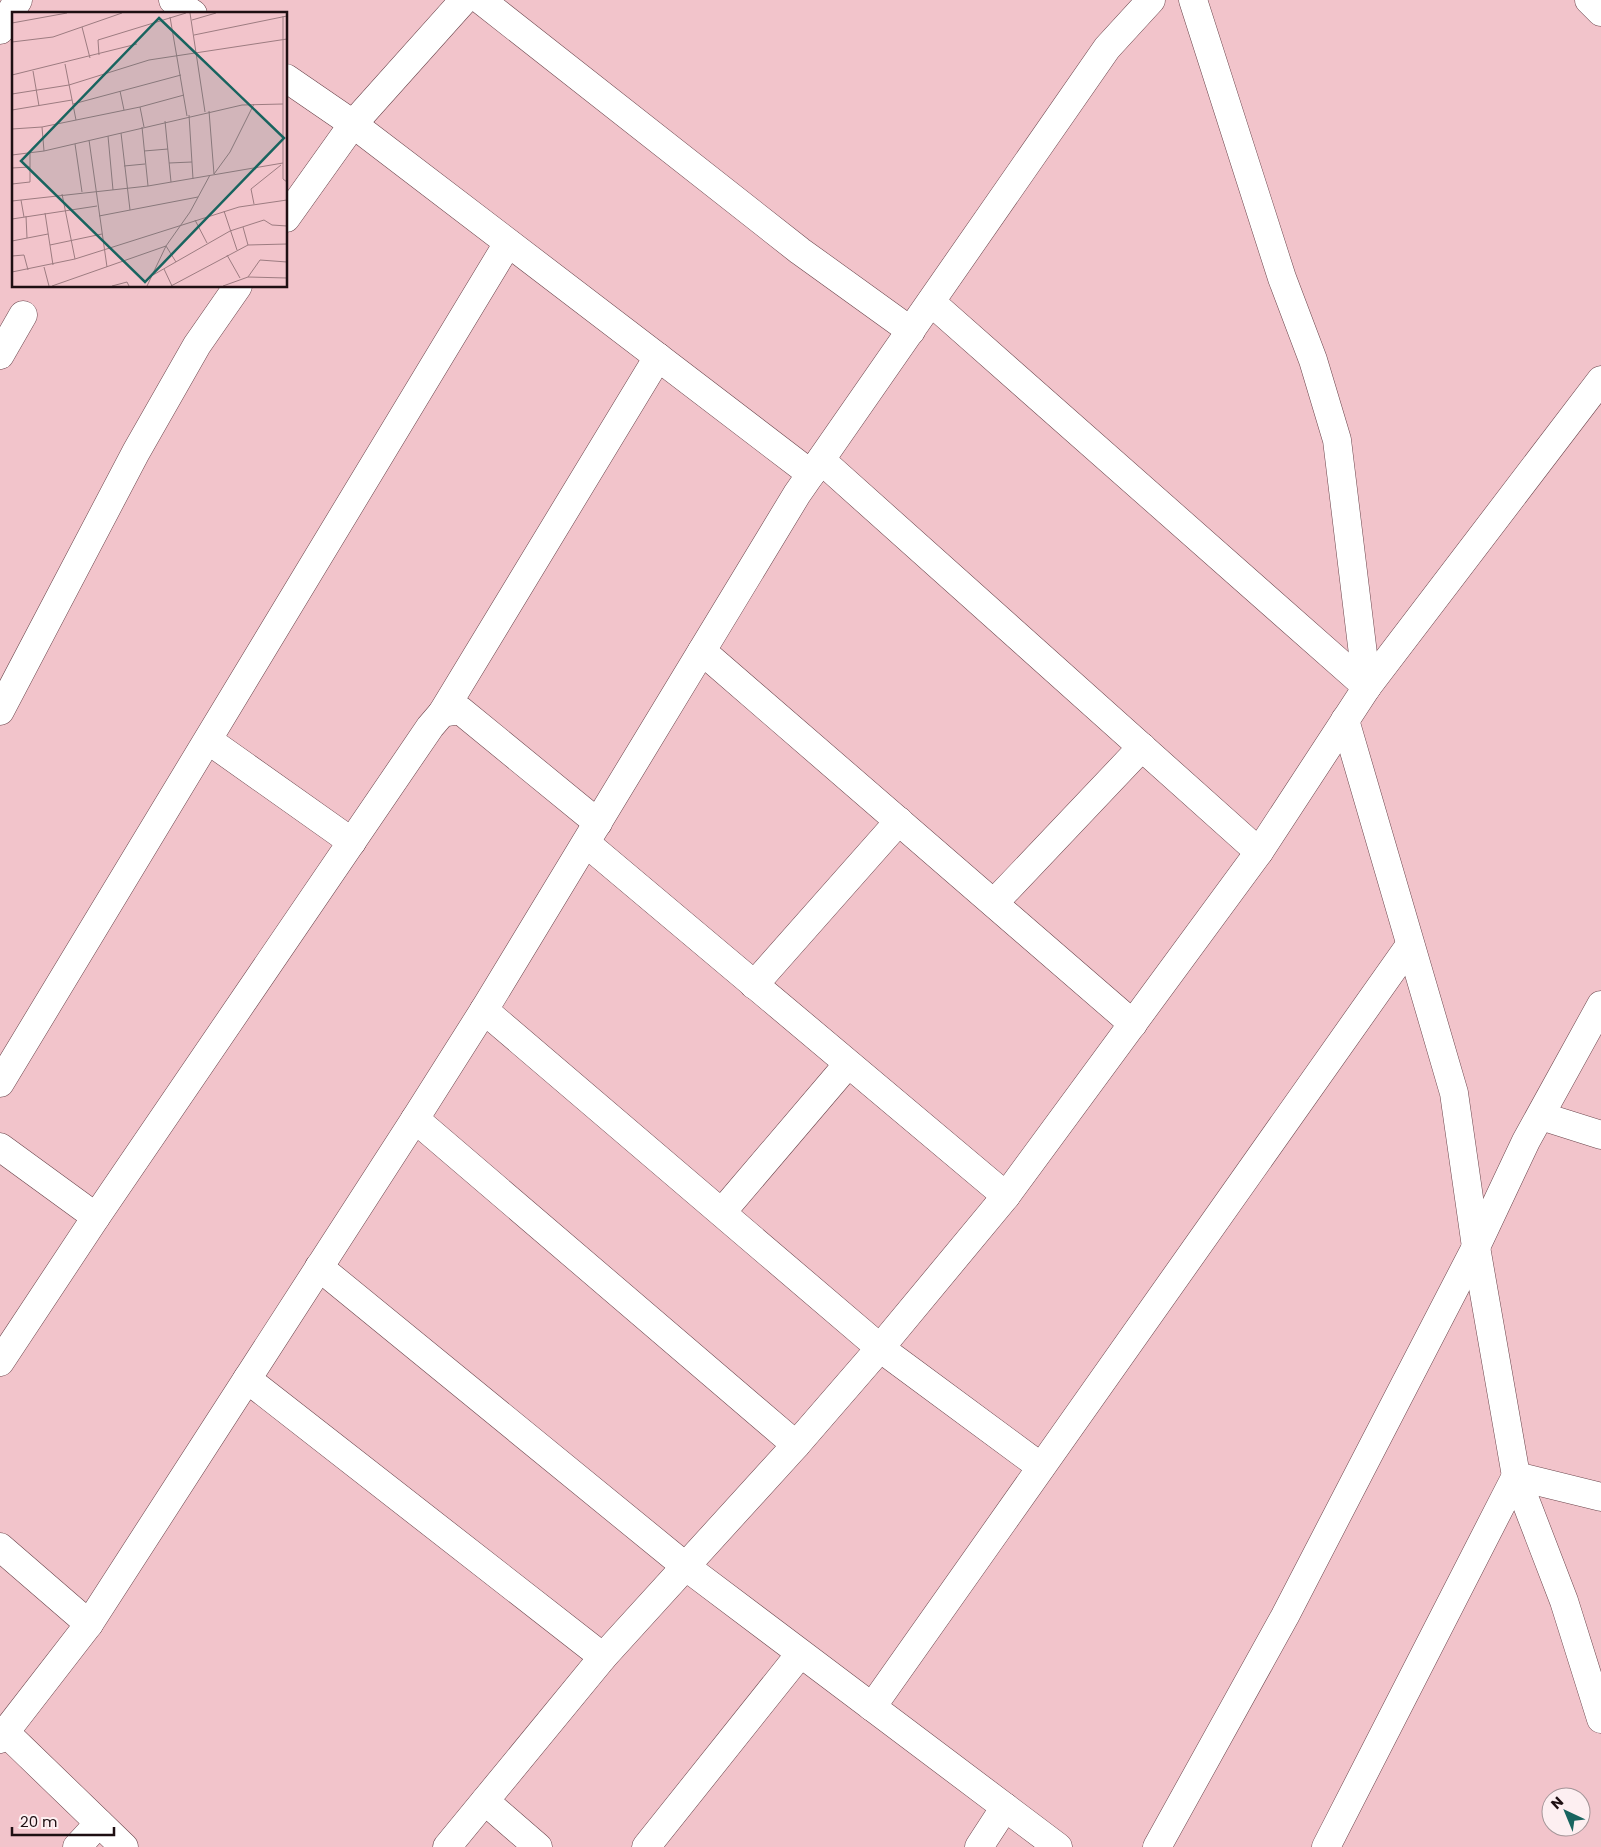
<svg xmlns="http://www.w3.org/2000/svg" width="1601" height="1847" font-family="Poppins,sans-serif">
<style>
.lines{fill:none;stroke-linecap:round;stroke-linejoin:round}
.minor-casing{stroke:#6a444b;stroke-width:29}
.minor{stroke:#fff;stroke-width:28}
.inset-road{fill:none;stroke:#9d7c81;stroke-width:1}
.view{fill:#18645f;fill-opacity:0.15;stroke:#18645f;stroke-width:2.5}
.inset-edge{fill:none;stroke:#1e0f12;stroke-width:2.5}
</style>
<rect width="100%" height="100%" fill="#f2c4cb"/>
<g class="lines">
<g class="minor-casing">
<g id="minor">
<path d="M173 0 193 14"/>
<path d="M481 0 800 251 911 331"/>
<path d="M1193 0 1282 278 1313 360 1337 440 1367 687"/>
<path d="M1589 0 1601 12"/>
<path d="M0 30 18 0"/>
<path d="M286 78 353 124 811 474"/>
<path d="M286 218 353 124 464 0"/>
<path d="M931 302 1367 687"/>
<path d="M0 355 23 315"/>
<path d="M821 460 1259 852"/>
<path d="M702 651 1133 1024"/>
<path d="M0 711 136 452 197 345 238 286"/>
<path d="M442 713 658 357"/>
<path d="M1345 720 1454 1093 1476 1247 1516 1476 1564 1601 1601 1719"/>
<path d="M208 740 352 842"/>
<path d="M586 843 1006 1196"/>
<path d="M994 903 1142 747"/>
<path d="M754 985 899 821"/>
<path d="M484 1010 880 1348 1041 1467"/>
<path d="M0 1083 508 243"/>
<path d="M1541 1116 1601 1135"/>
<path d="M415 1119 796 1445"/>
<path d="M0 1147 96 1217"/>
<path d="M722 1212 848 1064"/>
<path d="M319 1267 685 1566 1058 1847"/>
<path d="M0 1362 96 1217 430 727 442 713 460 710 598 823"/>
<path d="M247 1379 603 1657"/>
<path d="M0 1547 89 1624"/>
<path d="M872 1707 1410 945"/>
<path d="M6 1733 124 1847"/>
<path d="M0 1739 89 1624 415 1119 484 1010 797 494 1107 48 1151 0"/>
<path d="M485 1801 538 1847"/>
<path d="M77 1847 99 1823"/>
<path d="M447 1847 603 1657 796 1445 880 1348 1006 1196 1259 852 1367 687 1601 380"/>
<path d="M646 1847 800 1654"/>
<path d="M979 1847 1005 1807"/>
<path d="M1157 1847 1285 1616 1476 1247 1526 1141 1601 1005"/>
<path d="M1326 1847 1516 1476 1601 1497"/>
</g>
</g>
<use href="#minor" class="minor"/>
</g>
<g transform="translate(12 12)">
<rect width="275" height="275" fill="#f2c4cb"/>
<path class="inset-road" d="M178 1 193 100M271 4V167L275 170M158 5 175 104M180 8 204 1M0 11 55 1M70 15 78 46M182 23 275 4M0 30 41 25 110 1M87 43 86 28 174 1M53 52 64 108M21 59 27 94M0 63 125 32M108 79 112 98M0 82 57 73 137 48 275 27M61 92 169 63M128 95 172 83M0 98 60 88M197 99 202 162M177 103 181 167M153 109 159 170M30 115 32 139M130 115 136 174M0 117 30 115 128 95 132 115M109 121 118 198M96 124 101 178M77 128 95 255M63 132 70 180M132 139 156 137M0 143 32 139 230 93 271 92M157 151 180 150M112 154 133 152M0 156 18 155M202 162 218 140 242 92M0 172 18 170V141M50 182 63 247M9 188 12 205M0 189 136 174 271 151M242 192 239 177 269 153M212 199 225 238M33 201 41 253M14 204 15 226M87 204 186 185M0 207 85 194M183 208 195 231M231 215 236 233M0 229 36 222M38 233 90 222M215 243 228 266M0 244 12 243 16 258M32 255 37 274M152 257 160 274M0 260 63 247 227 195 275 188M141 263 218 219 252 208 260 213 275 214M236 265 248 248 275 250M40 274 154 234 164 250M100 274 115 270 117 274M135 274 154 234 178 200 198 163M159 274 236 233 275 232M211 274 236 265 275 266"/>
<path class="view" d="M147 6 272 126 133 270 9 149Z"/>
<rect width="275" height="275" class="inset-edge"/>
</g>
<g transform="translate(1566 1812) rotate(316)"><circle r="24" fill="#fdeff1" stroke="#a49598"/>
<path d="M0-4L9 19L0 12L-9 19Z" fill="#18645f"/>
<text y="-8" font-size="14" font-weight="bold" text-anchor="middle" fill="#1e0f12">N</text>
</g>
<path d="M12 1827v8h102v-8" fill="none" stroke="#1e0f12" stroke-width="2.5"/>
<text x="20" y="1827" font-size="15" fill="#1e0f12" stroke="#fdeff1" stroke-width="4" paint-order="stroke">20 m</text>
</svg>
